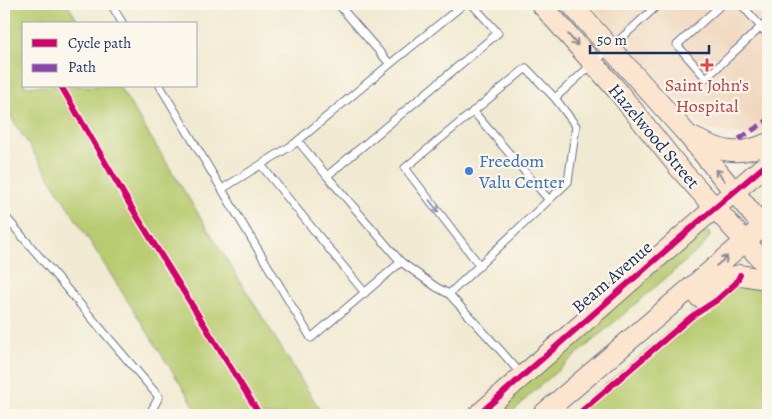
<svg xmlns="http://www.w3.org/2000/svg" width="772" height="419" font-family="Alegreya,serif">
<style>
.built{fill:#f0d6bc}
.green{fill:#b8cb6f;stroke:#6a7d66}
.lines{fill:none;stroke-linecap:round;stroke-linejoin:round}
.stream{stroke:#60acd9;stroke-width:5}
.lane-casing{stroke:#667087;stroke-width:9}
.secondary-casing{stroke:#667087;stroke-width:22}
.lane{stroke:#fff;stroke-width:7}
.secondary{stroke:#fce5cf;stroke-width:20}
.quiet{stroke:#8e44ad;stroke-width:5;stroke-dasharray:10 5;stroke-linecap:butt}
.cycleway-casing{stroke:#fbf7ec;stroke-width:9}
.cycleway{stroke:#d6006c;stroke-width:6}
.oneway{stroke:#8c8a96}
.oneway2{stroke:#8d97ae}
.health-dot{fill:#e0444e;stroke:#fbf7ec;stroke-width:2}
.shop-dot{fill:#3f7fe0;stroke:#fbf7ec;stroke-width:2}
.labels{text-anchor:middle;stroke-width:4.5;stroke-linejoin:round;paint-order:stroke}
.health-label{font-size:18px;fill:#be3a42;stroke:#fbf7ec}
.street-label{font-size:18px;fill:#1b2f5e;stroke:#fbf7ec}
.shop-label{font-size:18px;fill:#366cbe;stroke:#fbf7ec;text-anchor:start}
</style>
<rect width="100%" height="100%" fill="#fbf7ec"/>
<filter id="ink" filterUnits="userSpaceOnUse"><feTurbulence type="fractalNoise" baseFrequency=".02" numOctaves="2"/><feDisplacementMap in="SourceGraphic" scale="10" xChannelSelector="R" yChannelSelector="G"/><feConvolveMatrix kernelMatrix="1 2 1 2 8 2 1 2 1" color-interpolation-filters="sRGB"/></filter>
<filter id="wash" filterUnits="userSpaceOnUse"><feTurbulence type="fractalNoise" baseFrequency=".0096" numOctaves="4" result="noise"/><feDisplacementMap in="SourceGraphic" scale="20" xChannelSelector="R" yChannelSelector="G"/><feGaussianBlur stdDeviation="1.12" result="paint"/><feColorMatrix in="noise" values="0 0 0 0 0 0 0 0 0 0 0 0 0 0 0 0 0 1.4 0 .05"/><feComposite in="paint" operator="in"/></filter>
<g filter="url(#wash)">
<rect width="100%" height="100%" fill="#f1ead2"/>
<path class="built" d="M591 4H768V126L757 136 703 129Z"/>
<g class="green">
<path d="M4 4H67L80 24H24V86H119L323 415H200L4 106Z"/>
<path d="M710 231V235L702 247 535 390 510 415H488L677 253 699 235Z"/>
<path d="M743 270 768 298V415H569Z"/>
</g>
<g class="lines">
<path class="stream" d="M758 415 768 408"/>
</g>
</g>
<g filter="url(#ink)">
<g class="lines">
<g class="lane-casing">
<g id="lane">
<path d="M111 4 123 24"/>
<path d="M722 4 677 45 706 78 761 27"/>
<path d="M741 4 768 35"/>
<path d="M390 64 464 4"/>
<path d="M160 86 311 338 401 262 327 176 498 33 472 4"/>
<path d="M473 111 549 200"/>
<path d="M298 141 327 176"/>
<path d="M261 165 365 293"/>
<path d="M222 189 294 144 390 64 338 4"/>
<path d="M4 215 159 397 149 415"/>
<path d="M401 262 436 287 449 294"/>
<path d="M480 266 405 168 526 68 555 98"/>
<path d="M521 374 501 351 449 294 568 182 576 126 555 98 659 4"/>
</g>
</g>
<g class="secondary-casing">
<g id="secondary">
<path d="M541 4 616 89 680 169 768 267"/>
<path d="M571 4 687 134 768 233"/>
<path d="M692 137C721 152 738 157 768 143"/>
<path d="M699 297 718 281 740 275 765 279 768 281"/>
<path d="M478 415 696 224 768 163"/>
<path d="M542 415 755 233"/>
</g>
</g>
<use href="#lane" class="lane"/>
<use href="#secondary" class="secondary"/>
<path class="quiet" d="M739 139 768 120"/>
<g class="cycleway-casing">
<g id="cycleway">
<path d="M61 86 130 205 260 415"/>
<path d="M478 415 696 224 768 163"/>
<path d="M577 415 691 317 717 300 736 283 740 275"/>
</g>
</g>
<use href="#cycleway" class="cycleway"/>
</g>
<defs><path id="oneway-shaft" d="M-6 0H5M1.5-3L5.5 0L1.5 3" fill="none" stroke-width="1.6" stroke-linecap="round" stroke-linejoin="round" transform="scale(1.25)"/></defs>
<g class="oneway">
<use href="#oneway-shaft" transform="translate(573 40) rotate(49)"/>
<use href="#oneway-shaft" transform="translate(720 175) rotate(-129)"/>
<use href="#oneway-shaft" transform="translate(722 261) rotate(-40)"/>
</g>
<use class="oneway2" href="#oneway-shaft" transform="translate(434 206) rotate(52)"/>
</g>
<path class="health-dot" d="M704.5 57.5h5v5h5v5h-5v5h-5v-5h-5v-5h5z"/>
<circle class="shop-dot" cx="469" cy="171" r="5"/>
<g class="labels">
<g class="health-label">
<text x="707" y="91">Saint John's<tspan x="707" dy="21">Hospital</tspan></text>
</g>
<g class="street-label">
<text transform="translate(654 136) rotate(50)" y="6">Hazelwood Street</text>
<text transform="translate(612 277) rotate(-41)" y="6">Beam Avenue</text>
</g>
<g class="shop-label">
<text x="479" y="167">Freedom<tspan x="479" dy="21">Valu Center</tspan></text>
</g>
</g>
<rect width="772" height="419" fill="none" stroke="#fbf7ec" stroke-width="20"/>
<rect x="22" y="22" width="175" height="65" fill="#fbf7ec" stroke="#a1a7b3"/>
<rect x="32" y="39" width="25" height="8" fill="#d6006c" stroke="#a1a7b3"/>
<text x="68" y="48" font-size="15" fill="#1b2f5e">Cycle path</text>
<rect x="32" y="64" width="25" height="8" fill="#8e44ad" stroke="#a1a7b3"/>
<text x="68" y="72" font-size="15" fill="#1b2f5e">Path</text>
<path d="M590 45v8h119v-8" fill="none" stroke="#1b2f5e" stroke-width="2.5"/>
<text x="597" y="45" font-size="15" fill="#1b2f5e" stroke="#fbf7ec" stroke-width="4" paint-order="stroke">50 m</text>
</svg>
